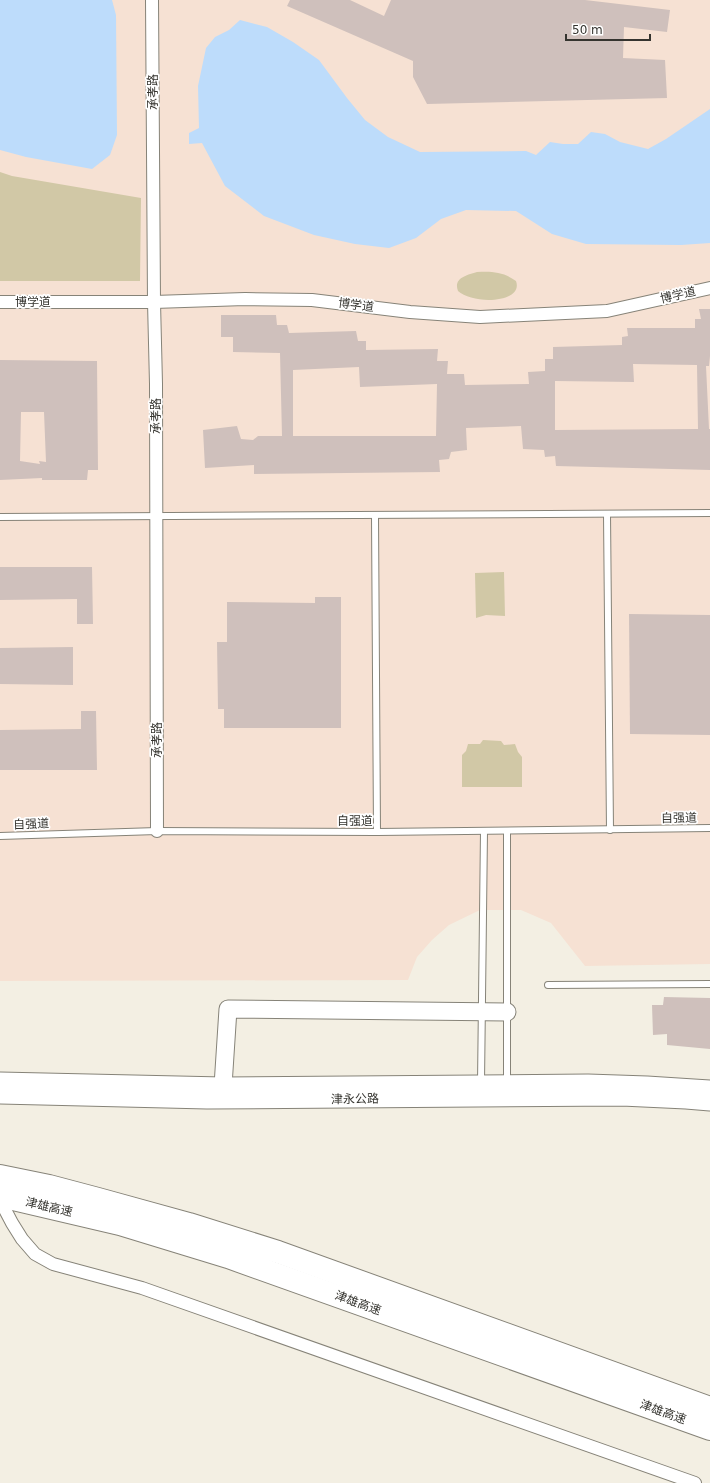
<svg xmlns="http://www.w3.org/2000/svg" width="710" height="1483" font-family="'DejaVu Sans','Noto Sans SC',sans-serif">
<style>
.education{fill:#f6e1d3}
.green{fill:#d1c8a6}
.water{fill:#bddcfb}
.building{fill:#cfc0bc;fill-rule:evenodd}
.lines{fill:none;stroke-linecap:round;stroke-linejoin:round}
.lane-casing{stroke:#868378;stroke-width:8}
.street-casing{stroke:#868378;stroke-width:14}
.secondary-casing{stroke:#868378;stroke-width:19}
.highway-casing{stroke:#868378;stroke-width:24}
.lane{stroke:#fff;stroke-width:6}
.street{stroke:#fff;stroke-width:12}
.secondary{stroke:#fff;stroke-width:17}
.highway{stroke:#fff;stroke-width:22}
.labels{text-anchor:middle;stroke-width:3.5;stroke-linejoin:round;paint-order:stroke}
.street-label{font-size:12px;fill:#35342f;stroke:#fff}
</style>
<rect width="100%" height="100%" fill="#f3efe3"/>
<path class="education" d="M0 0H710V964L585 966 551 923 521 910H480L449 925 432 940 417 957 408 980 0 981Z"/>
<g class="green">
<path d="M0 172 12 176 141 198 140 281H0Z"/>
<path d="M477 272C492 271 504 272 516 281 524 303 473 305 458 291 453 278 467 275 477 272Z"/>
<path d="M504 572 505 616 486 615 476 618 475 573Z"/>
<path d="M483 740 501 741 504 745 515 744 518 752 522 757V787H462V755L466 751 468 744H480Z"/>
</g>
<g class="water">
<path d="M0 0H112L116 15 117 135 110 155 92 169 26 157 0 150Z"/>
<path d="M240 20 267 27 293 42 319 60 347 98 365 120 388 137 420 152 526 151 536 155 550 142 563 144H578L591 132 605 134 620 142 648 149 666 139 710 109V243L681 245 586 244 552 234 516 211 466 210 441 219 416 238 389 248 355 244 314 235 264 216 225 186 202 143 189 144V133L199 128 198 86 206 48 215 37 229 30Z"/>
</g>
<g class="building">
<path d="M290 0H350L384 16 391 0H585L670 10 667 32 624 27 623 58 665 60 667 98 427 104 413 77V61L287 6Z"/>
<path d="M699 309H710V356L709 366H706L709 429H710V470L556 466 555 456 545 457 544 450 523 449 521 426 466 428 467 450 451 452 449 459 439 460 440 472 254 474V465L205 468 203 430 237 426 241 439 253 440 258 436H282L280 353 233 352V337H221V315H276L277 325H287L289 333 356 331 358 341H366V350L438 349 437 361H448L447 374H464L465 385 529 384 528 372 545 371V359H553V347L622 345V337L628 336 627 328H695V319H701ZM633 364 697 365 698 429 555 430V381L634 382ZM359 367 360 387 437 384 436 436H293V370Z"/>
<path d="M0 360 97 361 98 470H88L87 480H42V478L0 480ZM21 412H44L46 462 39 461 40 464 20 461Z"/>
<path d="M0 567H92L93 624H77V599L0 600Z"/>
<path d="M315 597H341V728H224V709H218L217 642H227V602L315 603Z"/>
<path d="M629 614 710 615V735L630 734Z"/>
<path d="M73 647V685L0 684V648Z"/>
<path d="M81 711H96L97 770H0V730L81 729Z"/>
<path d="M664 997 710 998V1049L667 1045V1034L653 1035 652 1005H663Z"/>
</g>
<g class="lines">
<g class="lane-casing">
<g id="lane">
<path d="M607 514 610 830"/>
<path d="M375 516 377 832"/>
<path d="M0 517 710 513"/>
<path d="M0 836 157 831 377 832 710 828"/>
<path d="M548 985 710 984"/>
<path d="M507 1082V831"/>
<path d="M481 1083 484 831"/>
</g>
</g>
<g class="street-casing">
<g id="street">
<path d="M152 0 154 302 156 384 157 831"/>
<path d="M0 302H154L245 299 312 300 410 312 480 317 607 311 710 288"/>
<path d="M0 1200 12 1223 22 1239 35 1254 53 1264 142 1288 695 1483"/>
</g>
</g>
<g class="secondary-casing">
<g id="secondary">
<path d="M0 1081 223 1086 588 1083 647 1085 710 1089"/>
<path d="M223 1086 228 1009 507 1012"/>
<path d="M0 1095 207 1100 622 1097 686 1100 710 1102"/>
</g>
</g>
<g class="highway-casing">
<g id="highway">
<path d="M0 1176 49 1186 98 1199 189 1224 278 1252 710 1408"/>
<path d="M0 1196 120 1224 228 1257 710 1429"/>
</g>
</g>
<use href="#lane" class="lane"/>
<use href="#street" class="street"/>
<use href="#secondary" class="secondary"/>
<use href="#highway" class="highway"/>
</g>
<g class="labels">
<g class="street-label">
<text transform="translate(153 92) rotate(-90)" y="4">承孝路</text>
<text transform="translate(678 295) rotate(-13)" y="4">博学道</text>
<text x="33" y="306">博学道</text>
<text transform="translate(356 305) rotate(7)" y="4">博学道</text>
<text transform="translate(156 416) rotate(-90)" y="4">承孝路</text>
<text transform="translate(157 740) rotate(-90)" y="4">承孝路</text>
<text transform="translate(679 818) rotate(-1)" y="4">自强道</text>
<text x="355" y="825">自强道</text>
<text transform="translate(31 824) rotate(-2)" y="4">自强道</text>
<text transform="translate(355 1099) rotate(-1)" y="4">津永公路</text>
<text transform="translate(49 1207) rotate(13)" y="4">津雄高速</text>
<text transform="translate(358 1303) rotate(20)" y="4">津雄高速</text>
<text transform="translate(663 1412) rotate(20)" y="4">津雄高速</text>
</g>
</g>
<path d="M566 34v6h84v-6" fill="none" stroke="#35342f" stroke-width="2"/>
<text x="572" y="34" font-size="12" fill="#35342f" stroke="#ffffff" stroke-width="3" paint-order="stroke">50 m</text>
</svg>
